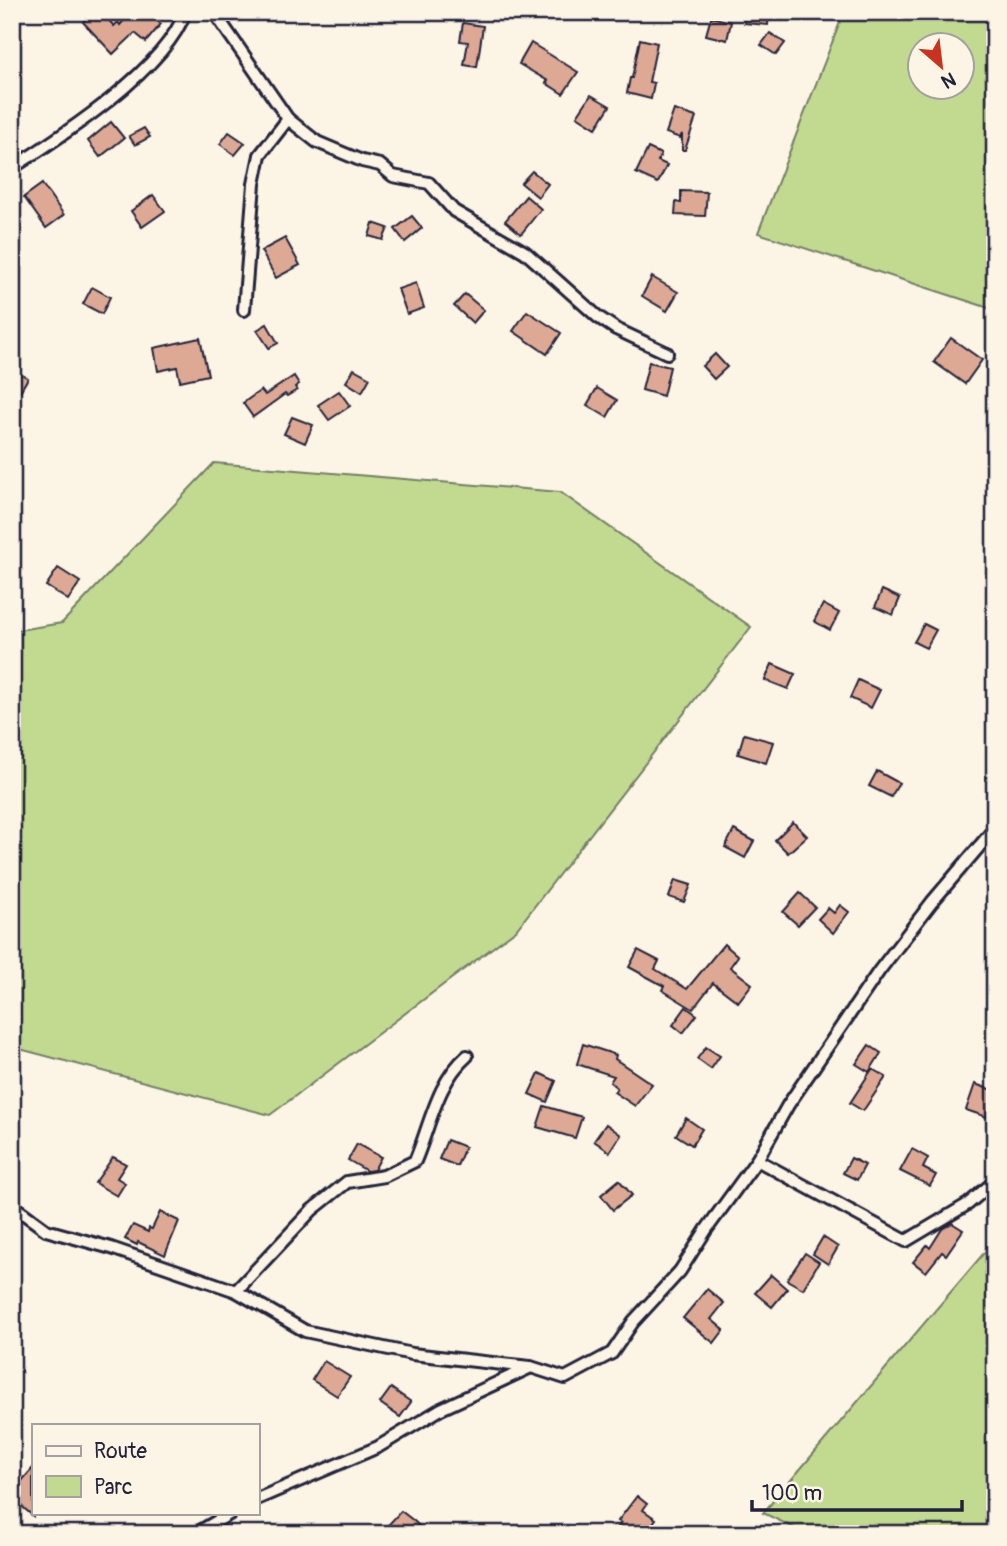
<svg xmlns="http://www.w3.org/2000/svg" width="1007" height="1546" font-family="Pangolin,sans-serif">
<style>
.green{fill:#c2da90;stroke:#727e66;stroke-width:2;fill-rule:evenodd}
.building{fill:#dea994;stroke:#22223b;stroke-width:2}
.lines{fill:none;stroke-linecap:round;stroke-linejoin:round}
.minor-casing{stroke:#22223b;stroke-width:16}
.minor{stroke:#fcf5e5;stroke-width:10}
</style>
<rect width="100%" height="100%" fill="#fcf5e5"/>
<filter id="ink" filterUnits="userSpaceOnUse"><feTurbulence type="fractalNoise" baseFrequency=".0143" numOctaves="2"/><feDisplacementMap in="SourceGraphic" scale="14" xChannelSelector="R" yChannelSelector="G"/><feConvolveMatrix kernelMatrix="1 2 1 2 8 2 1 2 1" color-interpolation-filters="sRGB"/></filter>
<g filter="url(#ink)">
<g class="green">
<path d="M844 12H995V313L986 307 758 233ZM920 46H962V88H920Z"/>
<path d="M214 463 560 492 751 627 516 930 270 1115 12 1047V631L62 623Z"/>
<path d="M995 1240V1534H807L763 1513Z"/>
</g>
<g class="building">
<path d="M93 12H101L114 26 118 22 120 25 131 12H145L161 24 146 42 135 33 113 54 83 22Z"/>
<path d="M745 12H769L768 25 744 23Z"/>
<path d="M711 17 731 22 727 40 706 35Z"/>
<path d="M463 23 483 26 477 67 464 65 468 42 460 41Z"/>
<path d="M770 33 785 43 776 55 761 45Z"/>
<path d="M640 39 657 43 649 82 654 83 651 99 627 93 630 78H632Z"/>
<path d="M531 43 578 72 563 94 546 83 548 81 519 64Z"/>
<path d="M591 95 610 106 596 128 577 116Z"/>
<path d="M674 110 696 117 685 150H682V134L680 138 666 133Z"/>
<path d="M111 122 124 138 100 157 88 141Z"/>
<path d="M144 128 150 137 135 145 129 136Z"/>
<path d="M229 132 245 143 235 155 220 144Z"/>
<path d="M648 148 661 154 658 161 667 165 658 183 636 173Z"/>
<path d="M532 171 548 184 538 197 521 183Z"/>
<path d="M42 184 64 215 46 228 24 197Z"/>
<path d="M681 191 707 192 705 216 675 215 676 202 681 203Z"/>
<path d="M153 195 165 211 142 227 131 211Z"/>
<path d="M526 196 541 209 521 234 505 221Z"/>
<path d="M412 216 422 228 405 242 395 229Z"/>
<path d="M373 223 388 228 383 240 369 236Z"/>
<path d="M285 238 300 265 276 278 261 251Z"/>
<path d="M652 277 678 292 667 311 642 296Z"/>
<path d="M416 283 424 308 407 314 398 289Z"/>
<path d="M92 287 110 297 102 314 83 304Z"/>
<path d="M465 294 484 310 473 323 454 306Z"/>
<path d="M527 311 561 333 547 354 513 331Z"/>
<path d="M267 324 278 343 269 348 257 330Z"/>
<path d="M200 338 208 375 180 381 177 367 158 371 154 348Z"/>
<path d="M951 338 982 360 965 384 934 362Z"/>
<path d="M715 354 727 367 714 379 702 366Z"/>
<path d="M649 362 670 367 663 396 642 390Z"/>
<path d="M12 369 28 378 12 405Z"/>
<path d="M354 369 370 378 362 392 346 382Z"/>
<path d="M294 376 299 384 295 387 297 390 287 396 285 394 253 417 243 403 261 390 265 395Z"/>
<path d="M597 388 617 400 607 417 587 405Z"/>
<path d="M339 391 350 406 329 420 318 405Z"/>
<path d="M292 417 313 425 305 443 284 434Z"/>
<path d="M58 568 80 582 68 600 46 586Z"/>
<path d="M882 590 900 598 893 615 875 607Z"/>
<path d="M823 604 839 613 830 630 814 621Z"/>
<path d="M924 624 936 630 926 648 914 642Z"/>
<path d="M772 664 795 674 788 689 765 680Z"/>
<path d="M858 680 880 690 871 708 850 698Z"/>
<path d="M744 734 773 742 766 763 738 754Z"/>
<path d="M877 771 899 783 891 797 869 786Z"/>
<path d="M793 822 807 836 788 853 775 840Z"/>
<path d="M734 830 754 841 745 858 725 847Z"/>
<path d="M675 880 691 885 684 902 669 897Z"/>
<path d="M800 893 815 907 798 925 783 912Z"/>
<path d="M840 905 849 912 833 933 818 919 828 908 834 913Z"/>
<path d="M724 944 738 956 730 967 752 984 738 1002 713 983 693 1009 662 990 664 986 629 967 638 950 659 961 655 969 687 989Z"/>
<path d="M686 1007 697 1015 683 1033 673 1025Z"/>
<path d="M583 1044 616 1055 615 1059 652 1084 635 1106 614 1092 617 1088 610 1082 614 1076 577 1064Z"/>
<path d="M869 1045 881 1053 869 1072 856 1064Z"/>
<path d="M706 1047 720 1056 711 1069 697 1059Z"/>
<path d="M872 1069 886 1077 863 1111 850 1103Z"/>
<path d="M539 1073 556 1081 547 1102 529 1094Z"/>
<path d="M975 1084 995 1091 987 1117 966 1110Z"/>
<path d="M544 1106 582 1117 575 1138 537 1127Z"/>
<path d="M686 1118 702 1129 692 1145 676 1135Z"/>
<path d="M606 1124 621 1135 610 1152 594 1141Z"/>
<path d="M447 1140 465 1147 457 1166 439 1159Z"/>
<path d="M357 1144 381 1157 374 1170 367 1171 348 1160Z"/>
<path d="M912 1149 928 1158 923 1168 936 1175 930 1186 900 1171Z"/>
<path d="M113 1157 126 1164 117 1178 125 1183 117 1196 95 1183Z"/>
<path d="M851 1158 865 1165 857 1180 843 1173Z"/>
<path d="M619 1180 632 1195 613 1210 601 1195Z"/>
<path d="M160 1212 179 1221 165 1255 138 1242 137 1245 125 1239 133 1225 148 1232 149 1228 152 1229Z"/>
<path d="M952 1223 963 1230 946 1255 942 1252 926 1272 913 1262 927 1245 930 1248 942 1229Z"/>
<path d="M823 1237 838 1247 828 1264 813 1254Z"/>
<path d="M805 1253 819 1262 803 1289 787 1280Z"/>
<path d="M771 1275 787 1289 772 1307 755 1293Z"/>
<path d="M707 1289 724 1303 711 1319 724 1330 714 1343 683 1318Z"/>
<path d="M324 1361 350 1377 337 1396 312 1380Z"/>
<path d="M391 1388 411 1402 400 1417 380 1403Z"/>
<path d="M33 1468V1516L12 1498V1492Z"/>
<path d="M637 1496 647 1504 643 1510 656 1519 645 1534H613L621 1523 618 1521Z"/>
<path d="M401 1511 414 1521 428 1534H380Z"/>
</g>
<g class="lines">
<g class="minor-casing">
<g id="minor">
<path d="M214 12 288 119 260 155 254 184 244 310"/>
<path d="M288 119 317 142 362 161 380 165 393 176 429 183 454 211 525 252 598 317 616 329 667 353"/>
<path d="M12 168C62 136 166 69 185 12"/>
<path d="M757 1160 906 1241 968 1204 995 1181"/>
<path d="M12 1205 46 1230 111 1248 236 1291 305 1331 412 1354 530 1367"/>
<path d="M236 1291 312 1210 347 1182 384 1176 415 1161C430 1126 437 1082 467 1056"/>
<path d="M257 1499 378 1447 441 1409 531 1367 565 1378 612 1353 633 1322 680 1271 706 1230 757 1160 788 1105 879 971 932 902 995 828"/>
<path d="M195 1534 231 1513"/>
</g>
</g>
<use href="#minor" class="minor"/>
</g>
</g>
<rect width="1007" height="1546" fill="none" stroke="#fcf5e5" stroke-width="42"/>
<rect x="21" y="21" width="965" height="1504" fill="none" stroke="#22223b" stroke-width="2.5" filter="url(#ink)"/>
<rect x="32" y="1424" width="228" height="91" fill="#fcf5e5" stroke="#a5a1a1" stroke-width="2"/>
<rect x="46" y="1446" width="35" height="10" fill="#fcf5e5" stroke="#a5a1a1" stroke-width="2"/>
<text x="94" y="1458" font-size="21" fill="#22223b">Route</text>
<rect x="46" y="1476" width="35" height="21" fill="#c2da90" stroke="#a5a1a1" stroke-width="2"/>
<text x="94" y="1494" font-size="21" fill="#22223b">Parc</text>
<g transform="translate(941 66) rotate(152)"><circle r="33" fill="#fcf5e5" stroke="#a5a1a1" stroke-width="2"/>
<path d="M0-5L12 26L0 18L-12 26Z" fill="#c8321e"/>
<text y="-10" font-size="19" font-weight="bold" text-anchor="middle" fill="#22223b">N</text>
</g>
<path d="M752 1500v10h210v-10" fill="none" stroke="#22223b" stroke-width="3.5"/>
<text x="762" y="1500" font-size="21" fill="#22223b" stroke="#fcf5e5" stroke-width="5" paint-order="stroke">100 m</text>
</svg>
